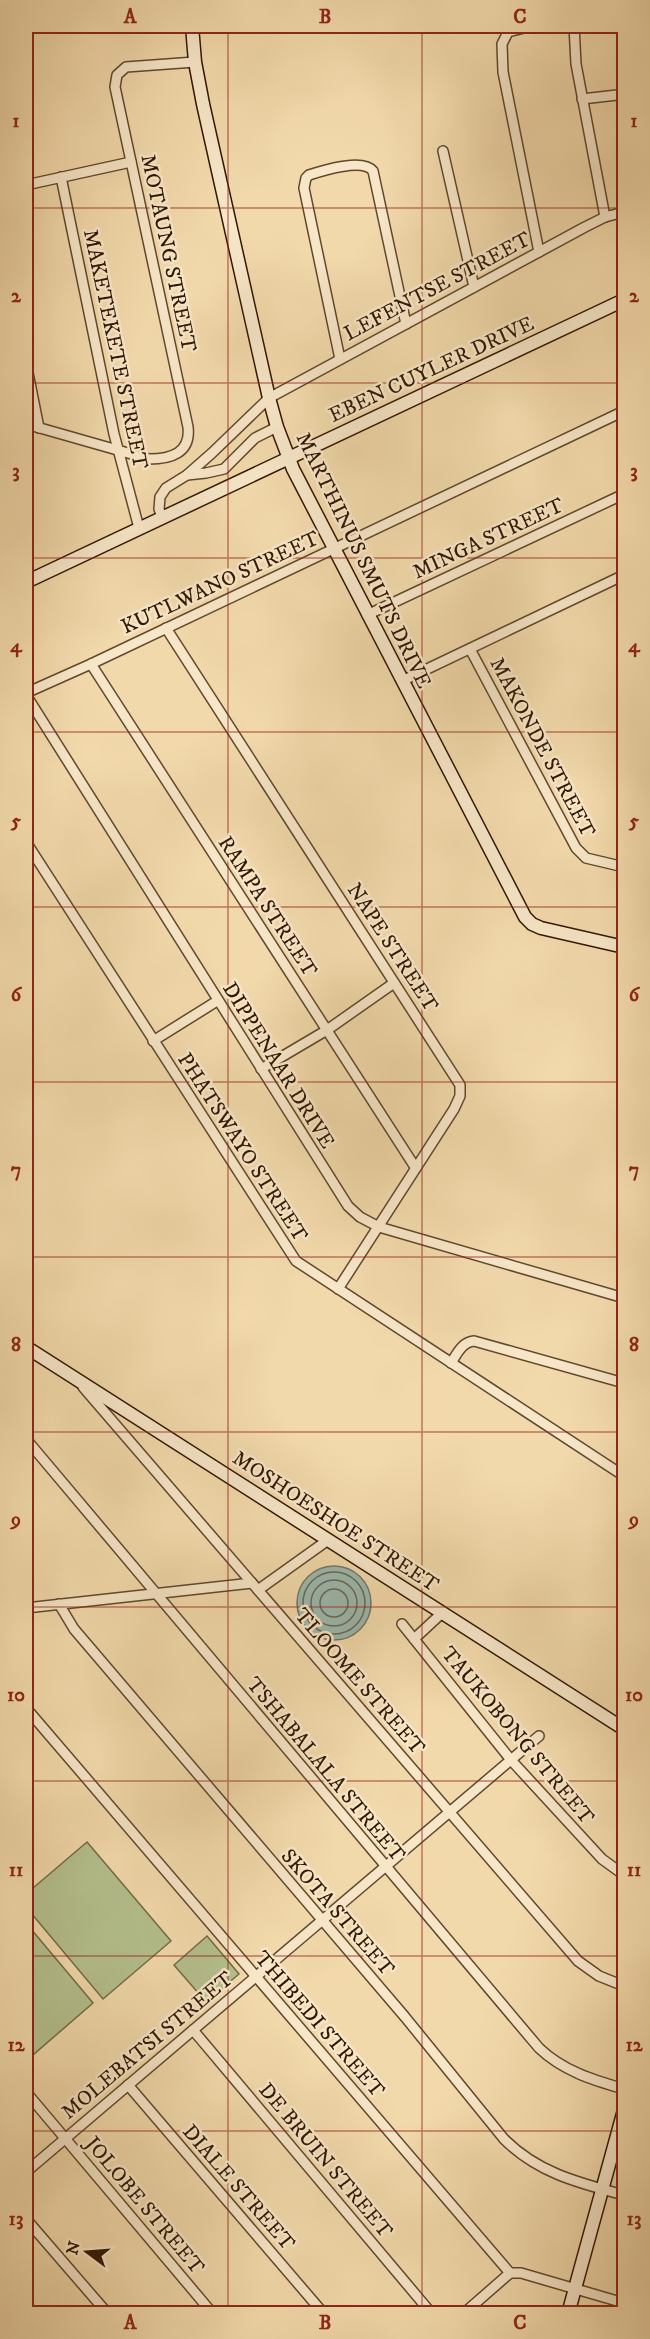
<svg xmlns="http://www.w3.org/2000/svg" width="650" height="2339" font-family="'IM FELL DW Pica',serif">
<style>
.green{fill:#b4c08e;stroke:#726c47;stroke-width:1.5}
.water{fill:#9cb9af;stroke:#717869;stroke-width:1.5}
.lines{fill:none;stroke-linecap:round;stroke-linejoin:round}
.shore{stroke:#666858;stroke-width:1.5}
.street-casing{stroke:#60482b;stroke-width:12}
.secondary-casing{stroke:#301700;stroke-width:15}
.street{stroke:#f7e6c8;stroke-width:9}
.secondary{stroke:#f7e6c8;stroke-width:12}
.grid{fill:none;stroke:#8f2418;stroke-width:1.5;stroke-opacity:0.55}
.labels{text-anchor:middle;stroke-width:5;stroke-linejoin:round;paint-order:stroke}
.street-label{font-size:21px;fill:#301700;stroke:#f7e6c8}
.neatline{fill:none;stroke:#8f2418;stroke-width:2}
.grid-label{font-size:20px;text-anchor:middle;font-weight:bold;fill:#8f2418}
</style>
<rect width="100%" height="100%" fill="#f2d9ab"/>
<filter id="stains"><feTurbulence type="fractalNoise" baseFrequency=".00333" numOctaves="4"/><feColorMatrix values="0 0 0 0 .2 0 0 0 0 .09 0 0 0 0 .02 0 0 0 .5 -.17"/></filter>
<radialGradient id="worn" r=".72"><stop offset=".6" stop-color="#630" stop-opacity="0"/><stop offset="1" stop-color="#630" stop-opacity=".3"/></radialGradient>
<g class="green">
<path d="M87 1842 171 1941 103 1999 26 1907V1894Z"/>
<path d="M26 1923 93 2003 26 2061Z"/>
<path d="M207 1936 239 1974 206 2002 174 1965Z"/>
</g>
<circle class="water" cx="334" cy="1603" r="37"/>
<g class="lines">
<g class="shore">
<circle cx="334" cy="1603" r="31"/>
<circle cx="334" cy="1603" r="23"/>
<circle cx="334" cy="1603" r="14"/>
</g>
<g class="street-casing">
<g id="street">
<path d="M574 26 576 64 605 217"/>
<path d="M582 99 617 95"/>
<path d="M443 151 474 287"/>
<path d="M61 177 114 434 139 528"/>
<path d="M26 185 131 162"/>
<path d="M539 252 503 72 502 44 508 32 528 27 569 26"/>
<path d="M340 359 304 188 306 178 309 175C324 170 363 158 373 171L406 324"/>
<path d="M26 363 39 428"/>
<path d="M26 424 149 459C171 459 191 453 188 427L115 87 117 75 126 67 195 62"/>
<path d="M187 475 206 473 224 469 255 438 277 427"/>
<path d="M162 517 159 509 160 497 166 488 187 475 212 453 269 398 585 227 605 217 624 212"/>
<path d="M367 615 624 494"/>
<path d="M166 628 460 1085V1096L454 1109 338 1289"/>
<path d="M470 649 576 848 586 858 624 867"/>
<path d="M91 664 415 1167"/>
<path d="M402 681 624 575"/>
<path d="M26 693 91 664 624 411"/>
<path d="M26 695 348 1206 360 1217 379 1227 624 1298"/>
<path d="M26 842 296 1261 624 1476"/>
<path d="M153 1041 217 1001"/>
<path d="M261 1069 327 1030 394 983"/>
<path d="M451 1363C457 1354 462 1342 474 1341L624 1383"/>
<path d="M83 1387 578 1961 599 1976 624 1986"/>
<path d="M26 1439 539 2048C563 2071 593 2080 624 2089"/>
<path d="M258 1590 328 1540"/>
<path d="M59 1604 74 1629 405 2017 504 2139C538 2173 579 2183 624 2195"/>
<path d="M26 1608 252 1583"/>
<path d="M402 1624 511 1760 602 1859 624 1875"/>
<path d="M414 1639 442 1613"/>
<path d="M26 1708 510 2273H521L624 2303"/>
<path d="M193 2030 432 2314"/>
<path d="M128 2085 324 2314"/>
<path d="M26 2092 213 2314"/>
<path d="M26 2172 539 1736"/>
<path d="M26 2219 108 2314"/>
<path d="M463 2314 510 2273"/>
</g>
</g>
<g class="secondary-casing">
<g id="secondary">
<path d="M192 26 195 62 203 104 269 398 277 427 293 469 525 917 532 924 541 928 624 947"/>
<path d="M26 582 624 300"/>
<path d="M26 1347 624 1729"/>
<path d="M568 2314 624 2110"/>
</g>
</g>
<use href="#street" class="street"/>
<use href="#secondary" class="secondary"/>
</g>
<path class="grid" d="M228 26V2314M422 26V2314M26 208H624M26 383H624M26 558H624M26 732H624M26 907H624M26 1082H624M26 1257H624M26 1432H624M26 1607H624M26 1781H624M26 1956H624M26 2131H624"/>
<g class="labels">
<g class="street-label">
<text transform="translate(169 253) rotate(78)" y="7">MOTAUNG STREET</text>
<text transform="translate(437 286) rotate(-28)" y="7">LEFENTSE STREET</text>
<text transform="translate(116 349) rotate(78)" y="7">MAKETEKETE STREET</text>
<text transform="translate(431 369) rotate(-25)" y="7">EBEN CUYLER DRIVE</text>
<text transform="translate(488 538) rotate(-25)" y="7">MINGA STREET</text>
<text transform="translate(364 560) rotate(64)" y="7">MARTHINUS SMUTS DRIVE</text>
<text transform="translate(220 582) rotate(-25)" y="7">KUTLWANO STREET</text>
<text transform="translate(543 747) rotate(62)" y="7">MAKONDE STREET</text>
<text transform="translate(268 906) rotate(57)" y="7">RAMPA STREET</text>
<text transform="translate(393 947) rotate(57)" y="7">NAPE STREET</text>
<text transform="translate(279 1065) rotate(58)" y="7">DIPPENAAR DRIVE</text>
<text transform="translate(243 1147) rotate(57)" y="7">PHATSWAYO STREET</text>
<text transform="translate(336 1521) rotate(33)" y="7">MOSHOESHOE STREET</text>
<text transform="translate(360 1681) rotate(49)" y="7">TLOOME STREET</text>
<text transform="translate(518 1735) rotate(50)" y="7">TAUKOBONG STREET</text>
<text transform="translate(326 1769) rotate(50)" y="7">TSHABALALA STREET</text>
<text transform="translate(338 1912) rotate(49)" y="7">SKOTA STREET</text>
<text transform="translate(320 2024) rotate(49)" y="7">THIBEDI STREET</text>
<text transform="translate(147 2045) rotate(-40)" y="7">MOLEBATSI STREET</text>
<text transform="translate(326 2160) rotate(50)" y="7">DE BRUIN STREET</text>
<text transform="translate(239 2187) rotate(49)" y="7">DIALE STREET</text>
<text transform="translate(145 2205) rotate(50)" y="7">JOLOBE STREET</text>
</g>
</g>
<rect width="650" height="2339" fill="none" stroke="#f2d9ab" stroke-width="66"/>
<g transform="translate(87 2252) rotate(286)" stroke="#f7e6c8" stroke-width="4.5" paint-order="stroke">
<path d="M0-4.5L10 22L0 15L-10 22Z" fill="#301700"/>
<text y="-9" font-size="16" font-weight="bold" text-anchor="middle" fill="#301700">N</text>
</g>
<rect x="33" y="33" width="584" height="2273" class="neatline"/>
<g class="grid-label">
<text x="130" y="23">A</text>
<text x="325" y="23">B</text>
<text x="520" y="23">C</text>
<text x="16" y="127">1</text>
<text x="634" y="127">1</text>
<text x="16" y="302">2</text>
<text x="634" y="302">2</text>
<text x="16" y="477">3</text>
<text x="634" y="477">3</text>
<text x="16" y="652">4</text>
<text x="634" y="652">4</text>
<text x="16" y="827">5</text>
<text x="634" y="827">5</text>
<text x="16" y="1001">6</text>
<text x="634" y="1001">6</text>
<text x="16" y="1176">7</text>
<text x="634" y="1176">7</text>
<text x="16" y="1351">8</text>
<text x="634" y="1351">8</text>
<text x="16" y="1526">9</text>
<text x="634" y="1526">9</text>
<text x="16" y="1701">10</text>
<text x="634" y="1701">10</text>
<text x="16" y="1876">11</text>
<text x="634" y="1876">11</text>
<text x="16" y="2051">12</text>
<text x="634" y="2051">12</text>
<text x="16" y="2225">13</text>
<text x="634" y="2225">13</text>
<text x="130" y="2329">A</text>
<text x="325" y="2329">B</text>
<text x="520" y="2329">C</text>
</g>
<rect width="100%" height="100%" filter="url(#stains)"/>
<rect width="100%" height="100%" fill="url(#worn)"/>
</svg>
